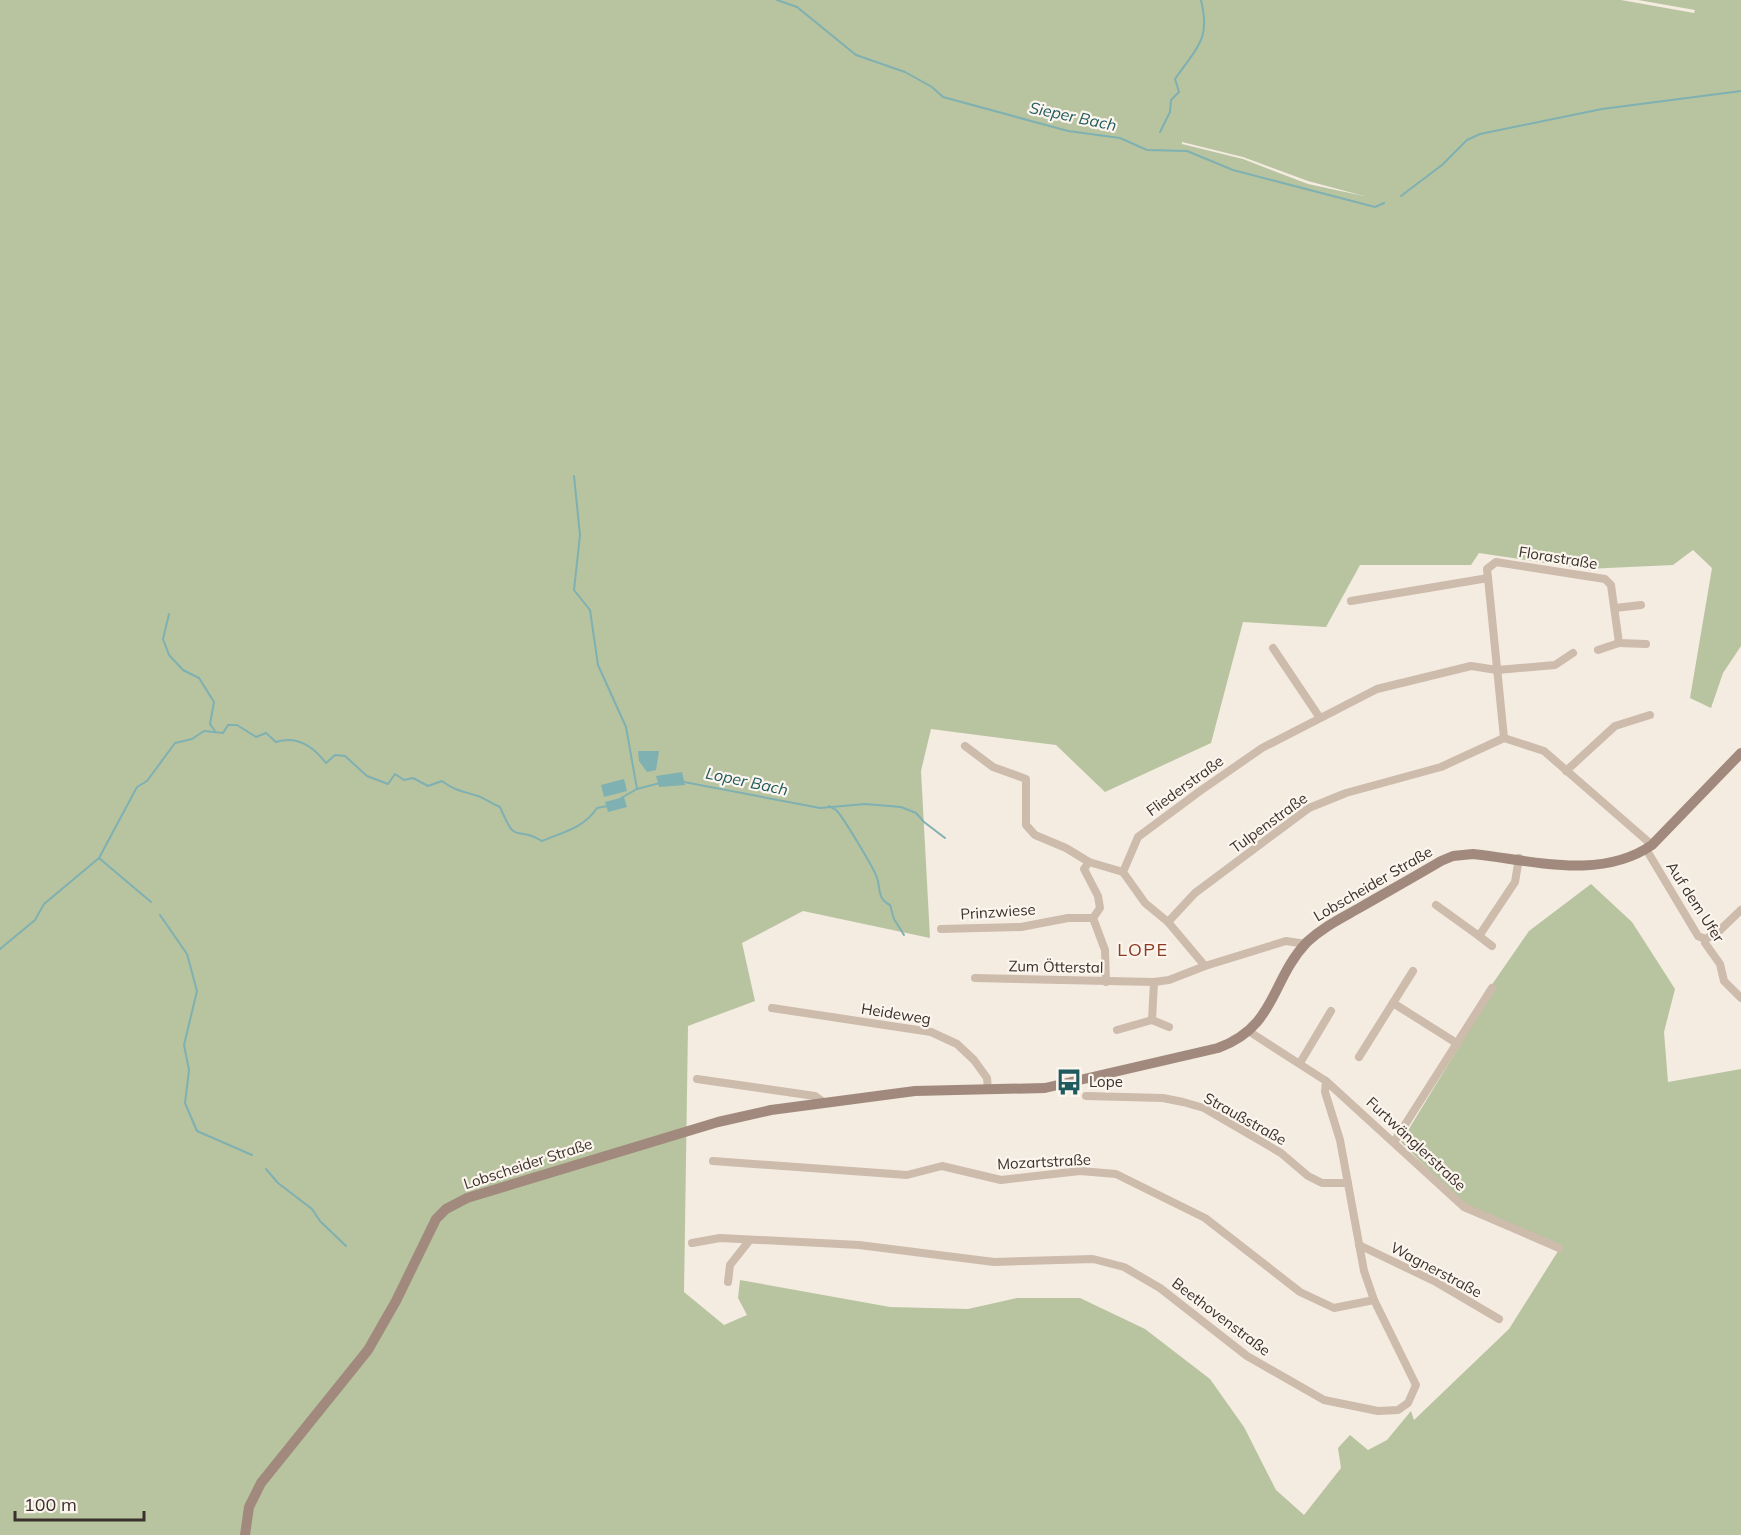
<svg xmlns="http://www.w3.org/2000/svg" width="1741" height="1535" font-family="Mulish,sans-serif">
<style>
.green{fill:#b8c4a0;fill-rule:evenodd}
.water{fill:#7fb0b2}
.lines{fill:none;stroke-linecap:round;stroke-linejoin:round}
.stream{stroke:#7fb0b2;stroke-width:2}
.street{stroke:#cdbbac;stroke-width:8}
.secondary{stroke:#a18a7d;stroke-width:10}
.labels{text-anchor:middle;stroke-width:4.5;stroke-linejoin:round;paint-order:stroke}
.street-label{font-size:15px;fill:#3b302b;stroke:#fbf5ee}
.poi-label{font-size:15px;fill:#3b302b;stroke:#fbf5ee;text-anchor:start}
.water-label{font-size:16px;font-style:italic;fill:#1f5a5e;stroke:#fbf5ee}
.quarter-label{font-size:18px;letter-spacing:1.5px;fill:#8c3b22;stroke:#fbf5ee}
</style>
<rect width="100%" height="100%" fill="#f4ebe1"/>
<path class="green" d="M0 0H1621L1694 13 1695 10 1638 0H1741V646L1723 673 1711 708 1690 698 1712 568 1693 550 1673 565 1586 569 1479 553 1471 565H1360L1326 627 1243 622 1211 743 1105 792 1056 745 931 729 921 771 930 938 803 911 742 943 755 1001 688 1026 684 1292 724 1325 747 1315 738 1298 740 1280 890 1307 968 1309 1017 1298H1080L1145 1329 1210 1379 1244 1427 1276 1490 1304 1515 1341 1468 1338 1448 1350 1435 1368 1450 1387 1440 1411 1411 1414 1420 1509 1329 1560 1248 1465 1206 1401 1142 1494 989 1491 986 1529 931 1591 884 1632 922 1675 989 1664 1032 1668 1082 1741 1069V1535H0ZM1182 142 1243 157 1308 181 1364 196 1308 184 1243 159 1182 144Z"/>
<g class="water">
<path d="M638 751H659L656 770 647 772 639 761Z"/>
<path d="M682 772 685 785 659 787 656 776Z"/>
<path d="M624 779 627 791 604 797 601 785Z"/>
<path d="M624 797 627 807 608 812 605 802Z"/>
</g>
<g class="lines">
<g class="stream">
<path d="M777 0 797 7 856 55 905 72 932 87 943 97 1068 131 1120 138 1147 150 1187 151 1233 170 1375 207 1384 203"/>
<path d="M1160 132 1170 112 1171 100 1179 92 1175 79C1196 48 1211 41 1201 0"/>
<path d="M1401 196 1442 165 1467 140 1480 134 1602 109 1741 91"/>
<path d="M574 476 580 535 574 590 590 610 598 665 626 727 637 789"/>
<path d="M169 614 163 639 169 655 183 670 199 678 214 702 210 724 215 731"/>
<path d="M684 782 820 808 865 804 901 807 916 813 924 822 945 838"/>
<path d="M621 798 637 789 660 783"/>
<path d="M829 806C830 807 837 810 837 811 843 817 875 870 877 878 881 890 877 898 890 905L894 919 904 935"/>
<path d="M99 858 151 902"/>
<path d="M160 915 187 954 197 991 184 1045 189 1070 185 1103 197 1131 252 1155"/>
<path d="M0 949 35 920 44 904 99 858 137 787 147 781 175 743 192 739 204 731 223 733 228 725H237L256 737 266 733 276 742C297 735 313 746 326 763L335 755 345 756 367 776 388 784 395 774 404 780 413 778 428 786 442 781C455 791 463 791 478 796 484 798 490 803 500 807 518 849 513 823 542 841 563 832 584 828 597 808L608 806"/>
<path d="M266 1169 278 1183 312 1209 320 1221 346 1246"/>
</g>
<g class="street">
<path d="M1488 578 1487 569 1496 562 1605 579 1611 585 1619 643 1646 644"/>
<path d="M1351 601 1488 578 1504 738"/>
<path d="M1615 608 1641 605"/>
<path d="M1273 648 1320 718"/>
<path d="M1598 650 1619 643"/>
<path d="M1504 738 1544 751 1652 845"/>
<path d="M965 746 993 767 1026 779V825L1035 835 1066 848 1089 862 1123 872"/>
<path d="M1566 771 1615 726 1650 715"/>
<path d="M1646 849 1698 936 1705 939V943L1720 964 1724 981 1741 998"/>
<path d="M1089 862 1084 869 1098 896 1100 908 1093 918 1105 950 1106 982"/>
<path d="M1436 905 1479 936"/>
<path d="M1168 922 1195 893 1309 808 1346 793 1441 767 1504 738"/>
<path d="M941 929 1021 927 1068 918H1093"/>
<path d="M1705 939 1716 934 1741 910"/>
<path d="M1306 944 1286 941 1205 966 1168 922 1145 903 1123 872 1138 837 1200 791 1262 748 1377 689 1471 666 1497 670 1555 665 1573 653"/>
<path d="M1492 946 1479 936 1515 882 1519 858"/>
<path d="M975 978 1154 982 1169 980 1205 966"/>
<path d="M1154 982 1152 1020 1169 1027"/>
<path d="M1393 1003 1458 1044"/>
<path d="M772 1008 931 1032 957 1044 974 1060 987 1078 988 1090"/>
<path d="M1117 1030 1152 1020"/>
<path d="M1359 1057 1413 971"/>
<path d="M1300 1063 1331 1011"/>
<path d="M697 1079 815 1096 822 1101"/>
<path d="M1326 1081 1464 1207 1559 1248"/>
<path d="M1086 1096 1163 1098 1183 1102 1204 1108 1281 1153 1308 1176 1322 1183H1348"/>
<path d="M1394 1142 1492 988"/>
<path d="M713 1161 907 1175 942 1166 1001 1180 1080 1171 1116 1174 1205 1218 1300 1292 1334 1308 1374 1300"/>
<path d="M692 1243 720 1238 859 1245 994 1262 1093 1259 1124 1267 1160 1288 1247 1356 1324 1400 1378 1411 1398 1410 1408 1403 1416 1385 1374 1300 1364 1271 1340 1140 1325 1092 1326 1081 1250 1032"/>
<path d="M1359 1245 1436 1282 1499 1319"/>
<path d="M728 1282 730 1265 749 1241"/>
</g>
<path class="secondary" d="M245 1535 249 1507 261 1483 368 1350 396 1301 436 1219 446 1209 467 1198 718 1122 771 1110 915 1091 1045 1088 1218 1048C1277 1026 1270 981 1307 942 1323 927 1342 918 1361 907 1387 892 1414 877 1441 861L1453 856 1473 854C1531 860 1600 881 1652 845L1741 753"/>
</g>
<defs>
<g id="bus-bare" transform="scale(2.07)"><path d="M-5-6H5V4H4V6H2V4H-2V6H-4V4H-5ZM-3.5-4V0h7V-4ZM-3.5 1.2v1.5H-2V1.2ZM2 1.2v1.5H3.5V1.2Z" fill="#1f5a5e" stroke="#fbf5ee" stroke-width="2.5" paint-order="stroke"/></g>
</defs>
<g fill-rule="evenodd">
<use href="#bus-bare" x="1069" y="1082"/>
</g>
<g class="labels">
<g class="street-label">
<text transform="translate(1558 558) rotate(9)" y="5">Florastraße</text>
<text transform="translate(1185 786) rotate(-36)" y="5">Fliederstraße</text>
<text transform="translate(1269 823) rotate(-36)" y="5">Tulpenstraße</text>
<text transform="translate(1373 884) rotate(-30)" y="5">Lobscheider Straße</text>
<text transform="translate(1695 902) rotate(57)" y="5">Auf dem Ufer</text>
<text transform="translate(998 912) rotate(-4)" y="5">Prinzwiese</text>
<text transform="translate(1056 967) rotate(1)" y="5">Zum Ötterstal</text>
<text transform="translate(896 1014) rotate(9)" y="5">Heideweg</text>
<text transform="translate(1245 1119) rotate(29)" y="5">Straußstraße</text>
<text transform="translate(1416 1144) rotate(43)" y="5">Furtwänglerstraße</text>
<text transform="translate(1044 1162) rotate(-3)" y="5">Mozartstraße</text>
<text transform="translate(528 1164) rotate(-18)" y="5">Lobscheider Straße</text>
<text transform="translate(1436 1270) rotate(28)" y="5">Wagnerstraße</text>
<text transform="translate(1221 1317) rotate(37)" y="5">Beethovenstraße</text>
</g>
<g class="poi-label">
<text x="1089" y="1087">Lope</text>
</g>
<g class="water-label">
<text transform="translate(1073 116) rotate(12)" y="6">Sieper Bach</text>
<text transform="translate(747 781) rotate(12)" y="6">Loper Bach</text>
</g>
<g class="quarter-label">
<text x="1143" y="956">LOPE</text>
</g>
</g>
<path d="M15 1511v9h129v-9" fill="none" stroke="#3b302b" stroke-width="3"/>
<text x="24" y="1511" font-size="18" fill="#3b302b" stroke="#fbf5ee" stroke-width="4.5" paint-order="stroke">100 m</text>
</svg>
